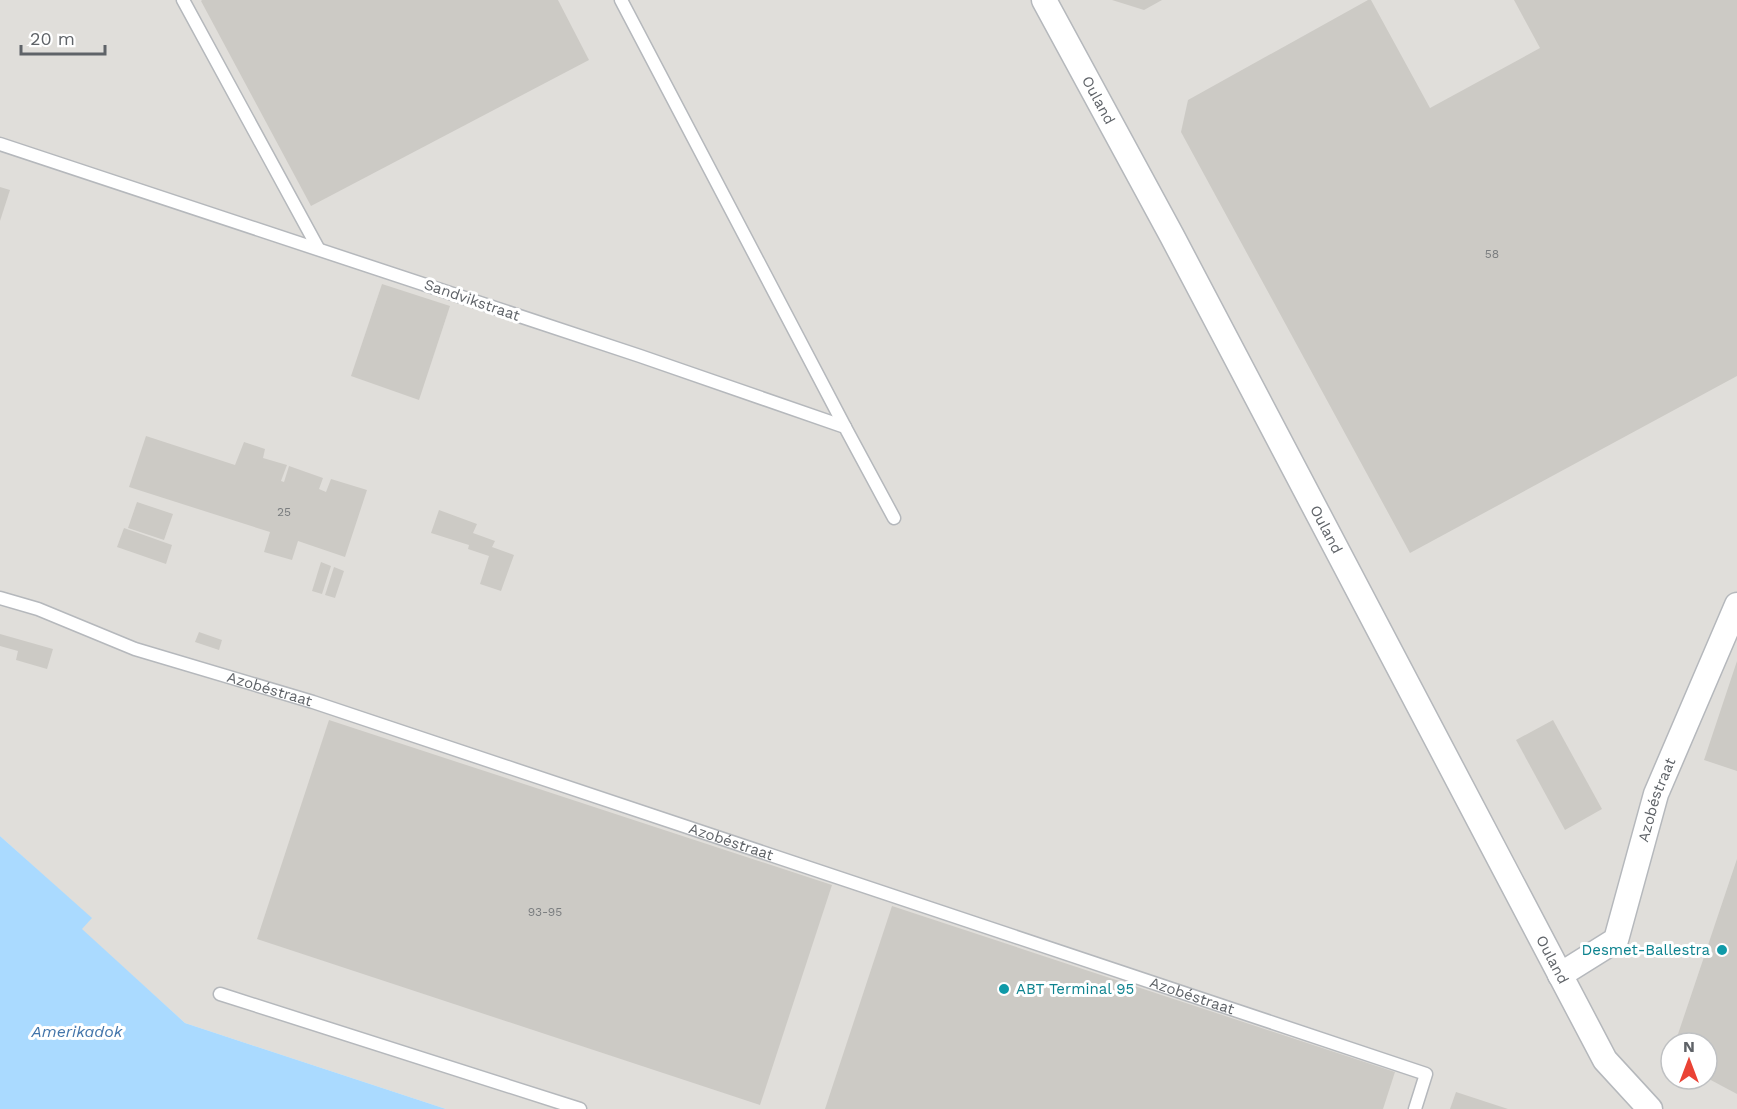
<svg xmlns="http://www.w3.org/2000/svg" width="1737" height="1109" font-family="'Work Sans',sans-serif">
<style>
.industrial{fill:#e0deda;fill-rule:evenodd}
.water{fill:#aadaff}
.building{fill:#cccac5}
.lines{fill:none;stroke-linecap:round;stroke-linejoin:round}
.service-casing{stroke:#b5b8bc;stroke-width:15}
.minor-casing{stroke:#b5b8bc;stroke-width:27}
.service{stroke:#fff;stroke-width:12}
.minor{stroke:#fff;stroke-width:24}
.culture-dot{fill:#0f9aa8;stroke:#fff;stroke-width:2}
.labels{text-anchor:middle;stroke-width:6;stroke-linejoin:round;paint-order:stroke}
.number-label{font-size:12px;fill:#7a7d7f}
.street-label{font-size:15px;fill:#5f6368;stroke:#fff}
.culture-label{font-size:15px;fill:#0d838f;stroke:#fff;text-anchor:end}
.water-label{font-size:16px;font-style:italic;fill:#4174aa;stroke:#fff}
</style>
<rect width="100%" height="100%" fill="#f1efe8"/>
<path class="industrial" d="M0 0H1737V1109H446L185 1023 81 929 91 918 0 836ZM1671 1043H1707V1079H1671Z"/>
<path class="water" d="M0 836 92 918 82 929 185 1023 446 1109H0Z"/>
<g class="building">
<path d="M202 0H558L589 60 311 206 201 1Z"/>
<path d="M1112 0H1162L1144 10Z"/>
<path d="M1368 0H1371L1430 108 1540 48 1514 0H1737V376L1410 553 1181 132 1188 100Z"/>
<path d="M0 187 10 190 0 221Z"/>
<path d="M382 284 450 306 419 400 351 376Z"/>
<path d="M146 436 235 465 244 442 265 449 263 458 287 465 281 481 284 482 289 466 323 478 319 489 326 492 331 479 367 490 345 557 298 541 292 560 264 552 270 532 129 487Z"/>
<path d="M137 502 173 514 164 540 128 528Z"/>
<path d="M439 510 477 524 473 533 495 541 492 547 514 555 501 591 480 584 489 556 468 549 469 545 431 533Z"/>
<path d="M124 528 172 545 166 564 117 547Z"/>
<path d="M321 562 331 566 322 594 312 591Z"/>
<path d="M334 567 344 571 335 598 325 595Z"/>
<path d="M199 632 222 640 219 650 195 642Z"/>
<path d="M0 634 53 649 47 669 16 660 18 651 0 646Z"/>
<path d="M1737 661V771L1704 760Z"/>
<path d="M329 720 832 885 760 1105 257 939Z"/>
<path d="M1553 720 1602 809 1565 830 1516 740Z"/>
<path d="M1737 859V1094L1707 1078V1043H1675Z"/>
<path d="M892 906 1395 1072 1383 1109H825Z"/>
<path d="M1456 1092 1508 1109H1450Z"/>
</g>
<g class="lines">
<g class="service-casing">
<g id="service">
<path d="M183 0 318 248"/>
<path d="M621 0 845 427"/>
<path d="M0 144 640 356 845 427 894 518"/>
<path id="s1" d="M0 598 38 609 135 649 313 702 1426 1074 1415 1109"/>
<path d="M220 994 580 1109"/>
</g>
</g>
<g class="minor-casing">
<g id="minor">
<path id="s2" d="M1044 0 1172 236 1605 1060 1650 1109"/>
<path id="s3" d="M1560 975 1616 940 1656 794 1737 605"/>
</g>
</g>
<use href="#service" class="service"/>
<use href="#minor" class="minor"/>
</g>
<g class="culture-dot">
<circle cx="1722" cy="950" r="6"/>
<circle cx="1004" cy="989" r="6"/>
</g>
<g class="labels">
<g class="number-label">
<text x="1492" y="258">58</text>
<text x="284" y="516">25</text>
<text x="545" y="916">93-95</text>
</g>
<g class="street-label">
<text dy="5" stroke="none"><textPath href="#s2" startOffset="114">Ouland</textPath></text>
<text transform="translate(472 300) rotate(19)" y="5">Sandvikstraat</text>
<text dy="5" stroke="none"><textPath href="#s2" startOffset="600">Ouland</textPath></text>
<text dy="5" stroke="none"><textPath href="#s1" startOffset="285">Azobéstraat</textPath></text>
<text dy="5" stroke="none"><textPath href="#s3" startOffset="212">Azobéstraat</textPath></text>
<text dy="5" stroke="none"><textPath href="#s1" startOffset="771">Azobéstraat</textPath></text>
<text dy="5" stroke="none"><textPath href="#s2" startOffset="1086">Ouland</textPath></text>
<text dy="5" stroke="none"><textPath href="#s1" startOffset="1257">Azobéstraat</textPath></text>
</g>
<g class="culture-label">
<text x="1710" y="955">Desmet-Ballestra</text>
<text x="1016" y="994" text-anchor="start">ABT Terminal 95</text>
</g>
<g class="water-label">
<text x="77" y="1037">Amerikadok</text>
</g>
</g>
<g transform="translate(1689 1061)"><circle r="28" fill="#ffffff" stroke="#bfc1c3" stroke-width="1.5"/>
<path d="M0-4.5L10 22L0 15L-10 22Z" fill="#ea4335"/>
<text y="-9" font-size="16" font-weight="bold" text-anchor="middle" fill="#5f6368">N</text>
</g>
<path d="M21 45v9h84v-9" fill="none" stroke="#5f6368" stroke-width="3"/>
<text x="30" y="45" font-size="18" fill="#5f6368" stroke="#ffffff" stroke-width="4.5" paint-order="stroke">20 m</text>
</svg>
